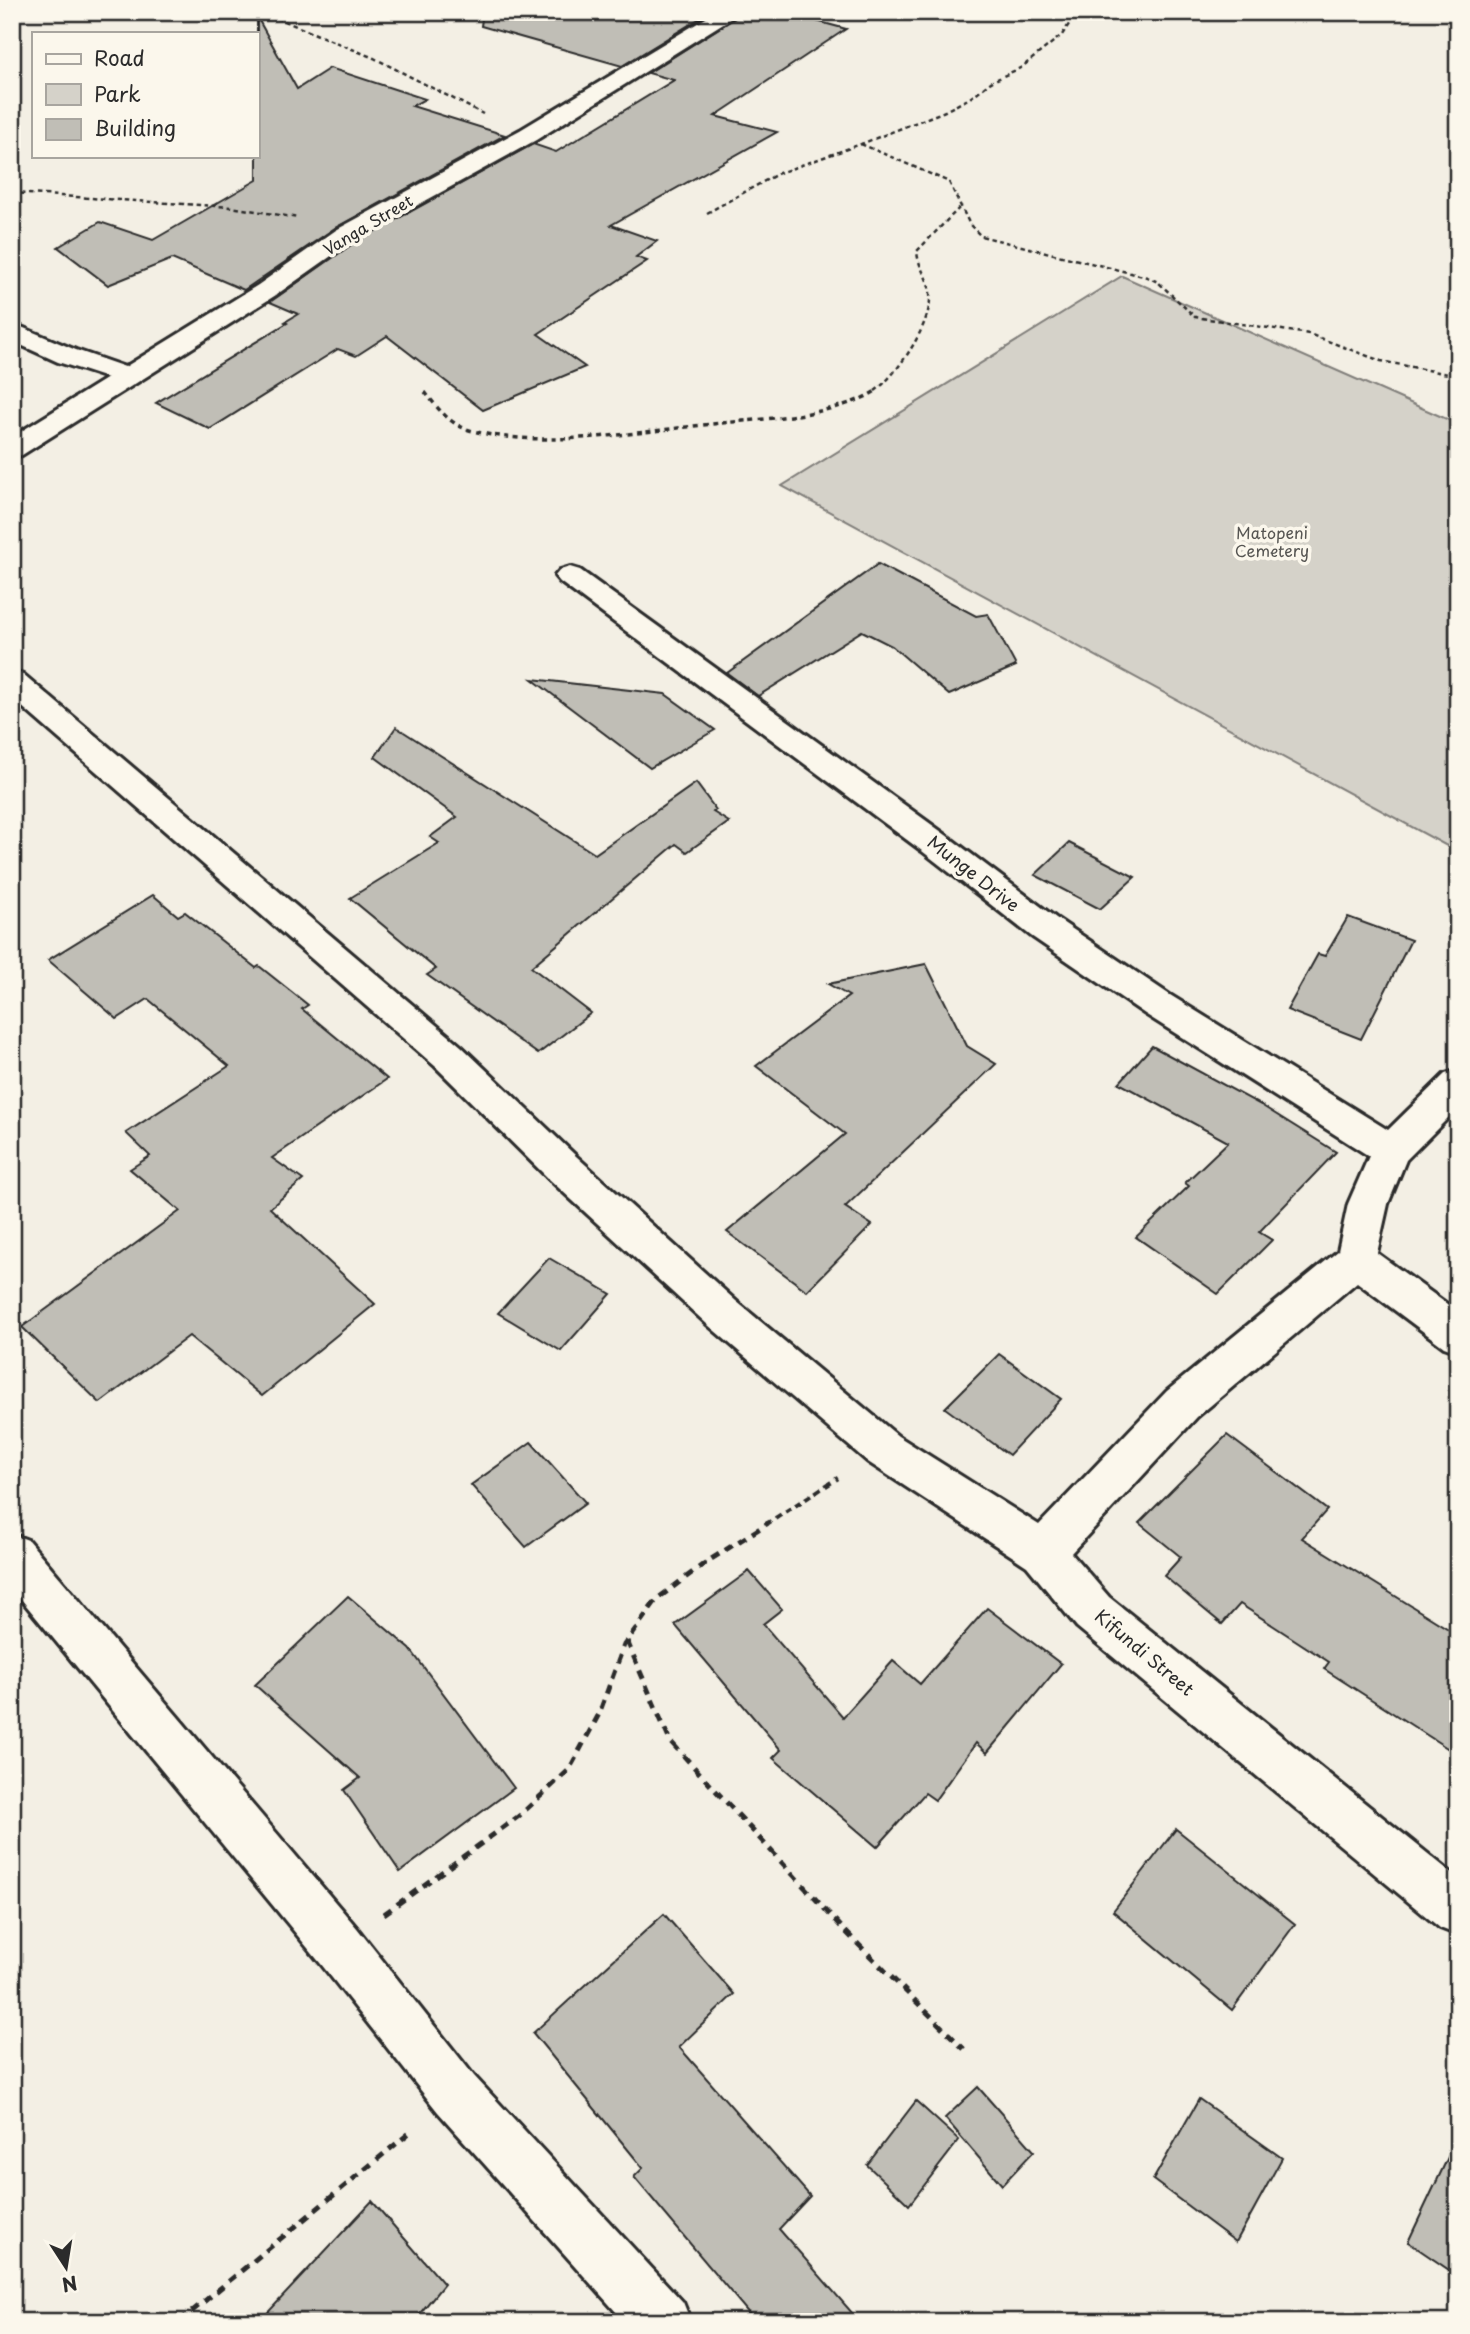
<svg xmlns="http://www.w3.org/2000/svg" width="1470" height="2334" font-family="'Playpen Sans',sans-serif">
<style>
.green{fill:#d5d2c9;stroke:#807e7a;stroke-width:2}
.building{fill:#c0beb6;stroke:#2b2b2b;stroke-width:2}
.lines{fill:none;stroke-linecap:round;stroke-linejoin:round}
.street-casing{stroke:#2b2b2b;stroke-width:6}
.path-far3{stroke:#2b2b2b;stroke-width:2.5;stroke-dasharray:4.5 3.5;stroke-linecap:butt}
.path-far2{stroke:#2b2b2b;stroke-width:3.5;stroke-dasharray:5 4.5;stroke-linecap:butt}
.path-far1{stroke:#2b2b2b;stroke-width:4.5;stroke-dasharray:7 5;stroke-linecap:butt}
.path{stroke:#2b2b2b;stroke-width:5;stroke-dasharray:9 7;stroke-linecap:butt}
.street{fill:#fbf7ec;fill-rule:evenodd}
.labels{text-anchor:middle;stroke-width:7;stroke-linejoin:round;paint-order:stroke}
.far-street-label{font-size:16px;fill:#2b2b2b;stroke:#fbf7ec}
.far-park-label{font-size:16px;fill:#565552;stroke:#fbf7ec}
.street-label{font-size:18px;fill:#2b2b2b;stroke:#fbf7ec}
</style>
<rect width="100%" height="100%" fill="#f3efe4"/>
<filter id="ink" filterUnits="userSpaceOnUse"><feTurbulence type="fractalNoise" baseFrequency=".0143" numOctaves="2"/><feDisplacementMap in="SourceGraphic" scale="14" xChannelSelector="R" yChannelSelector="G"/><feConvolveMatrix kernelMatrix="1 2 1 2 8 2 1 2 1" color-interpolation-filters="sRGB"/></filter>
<g filter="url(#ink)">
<path class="green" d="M1122 276 1458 424V852L782 486Z"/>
<g class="building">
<path d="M483 12H710L622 66 481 26Z"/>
<path d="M744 12H783L846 29 715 116 777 132 611 225 657 241 636 257 647 261 538 334 585 367 483 410 387 336 356 356 338 349 210 429 156 403 287 323 285 322 298 314 270 302 355 242 533 144 556 152 674 80 648 73Z"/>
<path d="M257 17 297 89 330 68 425 99 412 106 505 135 335 228 244 290 172 259 108 285 58 247 100 222 153 240 257 180Z"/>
<path d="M878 564 976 616 988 614 1016 666 949 695 892 646 862 631 758 696 727 673Z"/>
<path d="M532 679 665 694 715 730 650 768Z"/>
<path d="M396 727 595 854 696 783 716 810 713 812 729 822 687 852 676 844 531 967 591 1013 538 1054 427 975 436 969 350 898 439 843 430 837 457 817 375 757Z"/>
<path d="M1069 843 1135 877 1100 909 1035 875Z"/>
<path d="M153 895 178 916 185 912 256 968 259 966 308 1005 302 1009 387 1079 272 1158 303 1180 270 1208 375 1304 262 1396 189 1336 100 1403 22 1327 180 1211 130 1169 150 1156 126 1133 229 1066 148 999 117 1019 48 960Z"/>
<path d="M1348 917 1411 940 1361 1039 1287 1010 1318 954 1325 956Z"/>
<path d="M926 964 967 1046 996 1064 845 1207 872 1225 807 1291 727 1232 845 1134 756 1066 849 996 828 984Z"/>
<path d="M1152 1046 1261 1105 1336 1152 1259 1232 1272 1240 1218 1294 1136 1237 1189 1186 1185 1183 1228 1142 1119 1083Z"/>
<path d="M549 1258 611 1294 561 1351 498 1313Z"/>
<path d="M999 1354 1061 1399 1009 1455 945 1408Z"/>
<path d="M1227 1435 1327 1510 1302 1538 1458 1635V1755L1324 1669 1329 1662 1240 1604 1222 1624 1164 1576 1181 1557 1139 1523Z"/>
<path d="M531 1442 586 1503 526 1547 471 1485Z"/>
<path d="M749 1571 782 1609 763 1624 843 1717 893 1661 920 1684 987 1608 1061 1664 987 1753 976 1743 935 1800 925 1793 877 1847 773 1758 781 1750 675 1625Z"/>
<path d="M348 1596 410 1649 514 1788 400 1872 344 1790 360 1778 255 1685Z"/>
<path d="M1176 1829 1295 1924 1232 2010 1113 1911Z"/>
<path d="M664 1914 734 1994 679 2047 810 2196 779 2229 860 2322H756L634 2177 643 2168 533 2033Z"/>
<path d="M978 2087 1034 2151 1002 2185 945 2118Z"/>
<path d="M1199 2099 1282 2158 1236 2242 1153 2180Z"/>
<path d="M916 2101 959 2140 909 2205 867 2165Z"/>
<path d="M1458 2136V2276L1408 2242Z"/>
<path d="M372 2201 444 2284 413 2322H259Z"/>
</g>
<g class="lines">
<g class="street-casing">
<g id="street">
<path d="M716 12H741L536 140 354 240 276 295 22 455 12 457V437L107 378 58 362 12 341V323L76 350 125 367 258 285 336 230 520 130Z"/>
<path d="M570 567 580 570 946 835 1056 918 1170 995 1388 1130 1445 1074 1458 1070V1108L1406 1160 1388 1204 1377 1253 1458 1312V1352L1444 1347 1357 1282 1197 1417 1071 1553 1109 1597 1458 1878V1935L1440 1928 1077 1627 1027 1566 868 1462 708 1325 548 1178 435 1066 12 698V671L23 674 461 1046 576 1156 736 1301 898 1436 1039 1525 1167 1391 1338 1251 1348 1204 1369 1156 1145 1014 1031 936 922 851 560 582 555 576 560 570Z"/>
<path d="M12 1534 28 1540 357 1928 474 2076 683 2302 691 2322H625L438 2112 321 1964 12 1588Z"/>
</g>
</g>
<g class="path-far3">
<path d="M262 12 374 58 483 114"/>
<path d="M861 144 949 182 970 225 981 236 1147 277 1158 282 1195 317 1309 334 1381 361 1458 376"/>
<path d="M12 193 231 207 298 218"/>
<path d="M707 213 779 173 861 144 945 111 970 98 991 82 1022 67 1062 35 1077 12"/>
<path d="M875 391C898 374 933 322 930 293 929 278 918 268 917 251L962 205"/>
</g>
<path class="path-far2" d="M425 392C438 409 451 426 473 431 544 449 639 432 712 424 758 419 840 416 877 390"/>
<path class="path-far1" d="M765 1525 838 1478"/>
<g class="path">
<path d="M627 1641 670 1741 845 1931 964 2049"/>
<path d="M384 1914 519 1816 569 1770 599 1714 624 1645 657 1599 705 1563 768 1523"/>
<path d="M179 2322 413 2130"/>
</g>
<use href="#street" class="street"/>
</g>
</g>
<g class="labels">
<g class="far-street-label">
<text transform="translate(368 225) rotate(-31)" y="6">Vanga Street</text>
</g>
<g class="far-park-label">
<text x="1272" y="539">Matopeni<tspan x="1272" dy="18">Cemetery</tspan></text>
</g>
<g class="street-label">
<text transform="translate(973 874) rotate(38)" y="6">Munge Drive</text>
<text transform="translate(1144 1653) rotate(40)" y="6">Kifundi Street</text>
</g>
</g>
<rect width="1470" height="2334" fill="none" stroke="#fbf7ec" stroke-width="42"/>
<rect x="21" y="21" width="1428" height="2292" fill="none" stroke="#2b2b2b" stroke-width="2.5" filter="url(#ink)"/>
<rect x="32" y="32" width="228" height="126" fill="#fbf7ec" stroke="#a8a59f" stroke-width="2"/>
<rect x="46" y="54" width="35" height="10" fill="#fbf7ec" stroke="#a8a59f" stroke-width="2"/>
<text x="94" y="66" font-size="21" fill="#2b2b2b">Road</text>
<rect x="46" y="84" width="35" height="21" fill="#d5d2c9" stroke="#a8a59f" stroke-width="2"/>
<text x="94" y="102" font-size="21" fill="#2b2b2b">Park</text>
<rect x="46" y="119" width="35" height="21" fill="#c0beb6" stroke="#a8a59f" stroke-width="2"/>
<text x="94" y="136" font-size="21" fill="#2b2b2b">Building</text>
<g transform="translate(66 2267) rotate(168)" stroke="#fbf7ec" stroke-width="5" paint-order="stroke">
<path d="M0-5L12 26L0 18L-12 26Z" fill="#2b2b2b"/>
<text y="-10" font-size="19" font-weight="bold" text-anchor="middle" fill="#2b2b2b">N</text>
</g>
</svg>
